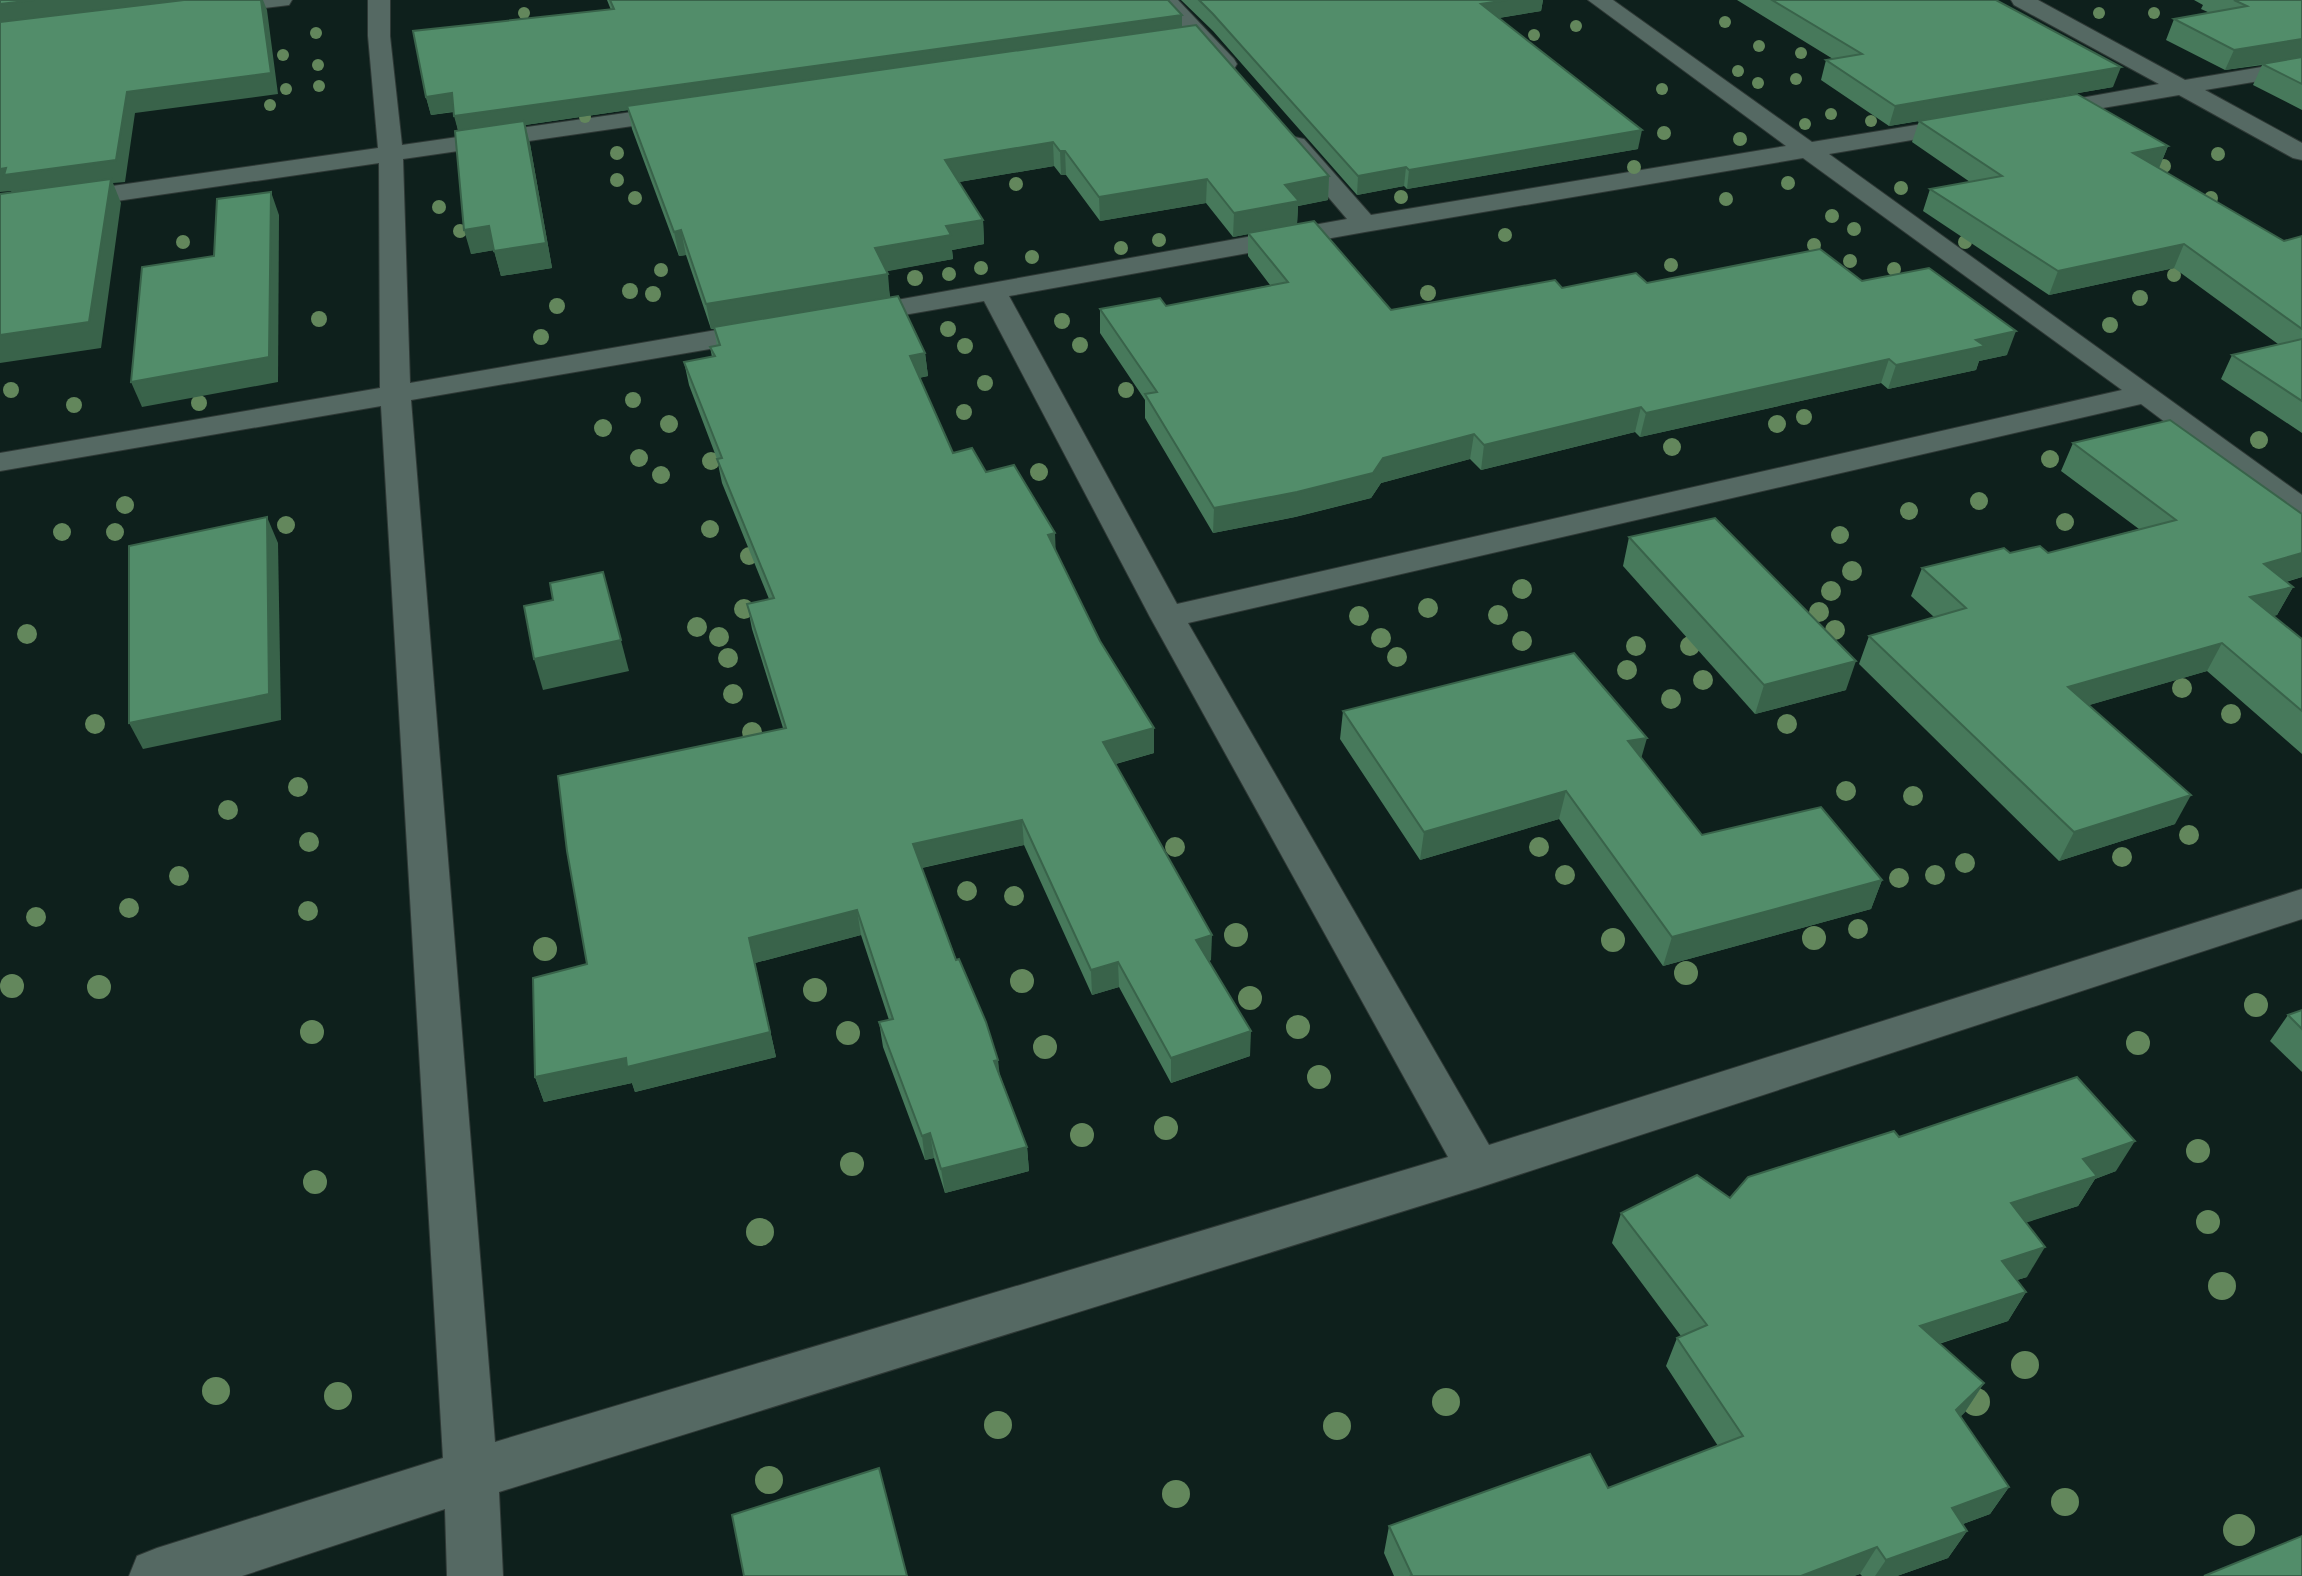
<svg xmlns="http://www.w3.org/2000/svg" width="2302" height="1576" font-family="Helvetica,sans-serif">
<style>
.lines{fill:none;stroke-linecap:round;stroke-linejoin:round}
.minor-casing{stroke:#2f3936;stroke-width:2}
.tertiary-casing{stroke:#2f3936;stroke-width:2}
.minor{fill:#556963;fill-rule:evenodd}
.tertiary{fill:#556963;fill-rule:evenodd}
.tree{fill:#63875c}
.wall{fill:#47795b}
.shaded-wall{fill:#39634a}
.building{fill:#528d6a;stroke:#39634a;stroke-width:2}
</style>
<rect width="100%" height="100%" fill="#0e201c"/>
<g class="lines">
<g class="minor-casing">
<g id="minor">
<path d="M368 0H390V36L402 145 681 105 689 107 693 112 689 117 681 119 403 159 410 383 768 321 778 324 782 330 778 336 768 339 411 400 495 1442 1448 1157 1150 617 984 301 852 324 842 322 838 316 842 310 852 308 1347 219 1283 144 1286 139 1295 137 1304 139 1371 215 1786 146 1588 0H1613L1812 142 1965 117 1973 119 1977 124 1973 129 1965 131 1829 154 2302 495V520L2291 517 2141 404 1188 623 1489 1145 2302 889V919L1478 1188 499 1492 503 1576H447L445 1509 242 1576H129L137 1556 157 1548 443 1458 381 406 0 471V453L380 388 379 163 0 218V202L378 148 368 36ZM1803 158 2122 390 1177 604 1009 296 1365 232Z"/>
<path d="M1155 0H1178L1234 59 1237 64 1234 69H1218Z"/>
<path d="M2011 0H2038L2185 80 2302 60V74L2205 90 2302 143V160L2293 158 2179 95 2038 119 2030 117 2026 112 2030 107 2159 84 2014 5Z"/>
</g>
</g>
<g class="tertiary-casing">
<path id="tertiary" d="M226 0H292L289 5 281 6 213 14 205 13 202 8 205 3Z"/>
</g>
<use href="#minor" class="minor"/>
<use href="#tertiary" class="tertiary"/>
</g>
<g class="tree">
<circle cx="524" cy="13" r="6"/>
<circle cx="2099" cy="13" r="6"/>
<circle cx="2154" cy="13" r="6"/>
<circle cx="1725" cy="22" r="6"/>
<circle cx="1576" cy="26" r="6"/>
<circle cx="316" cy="33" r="6"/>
<circle cx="1534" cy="35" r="6"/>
<circle cx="1759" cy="46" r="6"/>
<circle cx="1801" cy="53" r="6"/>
<circle cx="283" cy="55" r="6"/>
<circle cx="318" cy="65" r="6"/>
<circle cx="1738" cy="71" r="6"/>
<circle cx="1796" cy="79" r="6"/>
<circle cx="1758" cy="83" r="6"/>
<circle cx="319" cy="86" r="6"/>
<circle cx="286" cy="89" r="6"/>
<circle cx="1662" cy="89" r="6"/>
<circle cx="270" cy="105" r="6"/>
<circle cx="1831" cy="114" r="6"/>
<circle cx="585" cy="117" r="6"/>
<circle cx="1871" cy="121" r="6"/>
<circle cx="1805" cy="124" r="6"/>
<circle cx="1664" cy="133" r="7"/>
<circle cx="1740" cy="139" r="7"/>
<circle cx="617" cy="153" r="7"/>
<circle cx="2218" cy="154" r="7"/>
<circle cx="2164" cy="166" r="7"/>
<circle cx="1634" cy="167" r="7"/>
<circle cx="617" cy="180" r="7"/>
<circle cx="1788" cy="183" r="7"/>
<circle cx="1016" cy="184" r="7"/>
<circle cx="1901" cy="188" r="7"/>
<circle cx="1401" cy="197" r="7"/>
<circle cx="635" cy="198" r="7"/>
<circle cx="2211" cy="198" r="7"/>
<circle cx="1726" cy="199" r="7"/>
<circle cx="439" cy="207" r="7"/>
<circle cx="1832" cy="216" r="7"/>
<circle cx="1854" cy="229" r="7"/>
<circle cx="460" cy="231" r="7"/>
<circle cx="1505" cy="235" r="7"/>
<circle cx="1159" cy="240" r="7"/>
<circle cx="183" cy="242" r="7"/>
<circle cx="1965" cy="242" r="7"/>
<circle cx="1814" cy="245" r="7"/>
<circle cx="1121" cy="248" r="7"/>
<circle cx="1032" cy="257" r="7"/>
<circle cx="1850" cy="261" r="7"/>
<circle cx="1671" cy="265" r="7"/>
<circle cx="981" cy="268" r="7"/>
<circle cx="1894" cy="269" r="7"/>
<circle cx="661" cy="270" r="7"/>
<circle cx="949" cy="274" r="7"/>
<circle cx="2174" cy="275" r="7"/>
<circle cx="915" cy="278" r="8"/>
<circle cx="630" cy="291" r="8"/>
<circle cx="1428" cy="293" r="8"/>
<circle cx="653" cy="294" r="8"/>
<circle cx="2140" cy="298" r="8"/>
<circle cx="557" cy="306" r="8"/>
<circle cx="319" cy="319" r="8"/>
<circle cx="1062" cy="321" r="8"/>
<circle cx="2110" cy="325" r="8"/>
<circle cx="948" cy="329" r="8"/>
<circle cx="541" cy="337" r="8"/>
<circle cx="1080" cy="345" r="8"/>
<circle cx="965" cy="346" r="8"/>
<circle cx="985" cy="383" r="8"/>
<circle cx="11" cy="390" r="8"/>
<circle cx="1126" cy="390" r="8"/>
<circle cx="633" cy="400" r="8"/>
<circle cx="199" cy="403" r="8"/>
<circle cx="74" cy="405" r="8"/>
<circle cx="964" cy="412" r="8"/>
<circle cx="1804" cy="417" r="8"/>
<circle cx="669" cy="424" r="9"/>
<circle cx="1777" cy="424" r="9"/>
<circle cx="603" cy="428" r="9"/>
<circle cx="2259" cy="440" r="9"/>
<circle cx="1672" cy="447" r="9"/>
<circle cx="639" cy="458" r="9"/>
<circle cx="2050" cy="459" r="9"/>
<circle cx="711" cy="461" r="9"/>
<circle cx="1039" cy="472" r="9"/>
<circle cx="661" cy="475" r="9"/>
<circle cx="1979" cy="501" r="9"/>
<circle cx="125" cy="505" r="9"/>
<circle cx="1909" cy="511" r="9"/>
<circle cx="2065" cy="522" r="9"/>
<circle cx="286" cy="525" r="9"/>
<circle cx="710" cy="529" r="9"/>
<circle cx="62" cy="532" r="9"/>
<circle cx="115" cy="532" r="9"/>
<circle cx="1840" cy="535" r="9"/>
<circle cx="749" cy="556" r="9"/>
<circle cx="1852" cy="571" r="10"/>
<circle cx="1522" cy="589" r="10"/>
<circle cx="1831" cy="591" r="10"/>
<circle cx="1428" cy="608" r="10"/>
<circle cx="744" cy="609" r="10"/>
<circle cx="1819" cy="612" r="10"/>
<circle cx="1498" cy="615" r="10"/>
<circle cx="1359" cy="616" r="10"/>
<circle cx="697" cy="627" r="10"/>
<circle cx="1835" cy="630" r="10"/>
<circle cx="27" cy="634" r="10"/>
<circle cx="719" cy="637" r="10"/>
<circle cx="1381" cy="638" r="10"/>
<circle cx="1522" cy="641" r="10"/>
<circle cx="1636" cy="646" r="10"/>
<circle cx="1690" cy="646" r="10"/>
<circle cx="1397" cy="657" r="10"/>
<circle cx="728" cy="658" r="10"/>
<circle cx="1627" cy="670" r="10"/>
<circle cx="1703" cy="680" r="10"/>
<circle cx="2182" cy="688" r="10"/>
<circle cx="733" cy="694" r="10"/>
<circle cx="1671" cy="699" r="10"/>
<circle cx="2231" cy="714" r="10"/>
<circle cx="95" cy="724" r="10"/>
<circle cx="1787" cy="724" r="10"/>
<circle cx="752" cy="732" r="10"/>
<circle cx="298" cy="787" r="10"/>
<circle cx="1846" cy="791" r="10"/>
<circle cx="1913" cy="796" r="10"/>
<circle cx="228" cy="810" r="10"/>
<circle cx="2189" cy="835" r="10"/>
<circle cx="309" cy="842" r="10"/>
<circle cx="1175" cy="847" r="10"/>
<circle cx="1539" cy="847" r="10"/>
<circle cx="2122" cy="857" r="10"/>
<circle cx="1965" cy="863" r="10"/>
<circle cx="1565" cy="875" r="10"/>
<circle cx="1935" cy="875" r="10"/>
<circle cx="179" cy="876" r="10"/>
<circle cx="1899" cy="878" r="10"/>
<circle cx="967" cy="891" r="10"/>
<circle cx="1014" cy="896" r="10"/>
<circle cx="129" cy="908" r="10"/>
<circle cx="308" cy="911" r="10"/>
<circle cx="36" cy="917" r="10"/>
<circle cx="1858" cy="929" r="10"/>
<circle cx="1236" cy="935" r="12"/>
<circle cx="1814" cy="938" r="12"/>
<circle cx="1613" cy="940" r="12"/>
<circle cx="545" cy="949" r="12"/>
<circle cx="1686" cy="973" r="12"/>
<circle cx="1022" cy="981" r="12"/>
<circle cx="12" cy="986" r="12"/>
<circle cx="99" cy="987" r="12"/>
<circle cx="815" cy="990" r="12"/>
<circle cx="1250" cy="998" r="12"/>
<circle cx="2256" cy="1005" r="12"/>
<circle cx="1298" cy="1027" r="12"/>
<circle cx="312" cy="1032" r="12"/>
<circle cx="848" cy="1033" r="12"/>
<circle cx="2138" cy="1043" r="12"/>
<circle cx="1045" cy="1047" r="12"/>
<circle cx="1319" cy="1077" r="12"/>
<circle cx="1166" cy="1128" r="12"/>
<circle cx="1082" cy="1135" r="12"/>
<circle cx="2198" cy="1151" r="12"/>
<circle cx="852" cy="1164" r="12"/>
<circle cx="315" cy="1182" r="12"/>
<circle cx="2208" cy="1222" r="12"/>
<circle cx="760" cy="1232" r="14"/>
<circle cx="2222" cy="1286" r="14"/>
<circle cx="2025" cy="1365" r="14"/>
<circle cx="216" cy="1391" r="14"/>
<circle cx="338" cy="1396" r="14"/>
<circle cx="1446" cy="1402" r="14"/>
<circle cx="1976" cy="1402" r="14"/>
<circle cx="998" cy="1425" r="14"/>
<circle cx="1337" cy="1426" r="14"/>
<circle cx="769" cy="1480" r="14"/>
<circle cx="1176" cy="1494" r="14"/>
<circle cx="2065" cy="1502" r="14"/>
<circle cx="2239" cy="1530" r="16"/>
</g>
<g class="wall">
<path d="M607 0H1168L1182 28 1329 176 1328 200 1298 206 1297 224 1391 310 1562 288 1647 283 1862 281 2007 355 1979 361 1976 370 1888 389 1881 383 1640 437 1635 432 1481 470 1470 459 1381 483 1371 498 1295 517 1213 533 1145 418V400L1100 333V309L1166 306 1270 285 1248 256V234L1233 237 1206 203 1100 221 1066 175H1061L1054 166 959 182 983 220 984 244 952 250 953 259 886 271 890 297 925 353 928 376 919 378 953 453 986 472 1056 551 1154 753 1116 764 1211 960 1209 961 1250 1056 1171 1083 1119 987 1092 995 1024 845 922 868 1027 1147 1029 1171 945 1193 934 1158 925 1160 883 1047 879 1022 889 1020 861 935 755 963 776 1057 635 1092 632 1083 544 1102 535 1077 587 964 783 728 752 629 747 604 769 599 722 483 717 459 689 385 684 362 712 357 710 347 717 346 714 329H711L686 255 679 256 632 129 628 110 525 125 530 144 552 268 501 276 494 250 471 254 458 130 454 112 431 115 426 97 611 10Z"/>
<path d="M1181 0H1543L1541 11 1499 18 1638 149 1407 189 1404 186 1357 195 1213 31Z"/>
<path d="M1737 0H1996L2113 87 1968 112 2168 146 2159 168 2284 241 2302 236V433L2221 379 2232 355 2278 344 2174 268 2049 295 1923 211 1930 189 1970 182 1912 142 1919 121 1889 126 1821 80 1826 60 1833 59Z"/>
<path d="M2194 0H2302V110L2253 85 2262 65 2225 70 2166 40 2174 19 2210 13 2201 9 2203 5Z"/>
<path d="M2073 443 2302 514V577L2286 582 2293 587 2277 615 2273 616 2302 639V754L2207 671 2089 705 2175 824 2059 861 1859 664 1869 636 1934 617 1911 596 1922 568 2010 553H2048L2139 529 2061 471Z"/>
<path d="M1629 537 1846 690 1755 714 1623 566Z"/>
<path d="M1343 711 1641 759 1702 835 1882 880 1871 909 1663 966 1559 819 1420 860 1340 739Z"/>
<path d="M2302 1010V1072L2270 1041 2288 1015Z"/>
<path d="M1899 1137 2116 1171 2095 1179 2078 1206 2026 1222 2027 1277 2017 1280 2026 1292 2008 1321 1939 1344 1984 1383 1965 1412 1960 1417 2009 1487 1990 1514 1963 1524 1967 1531 1948 1558 1897 1576H1862L1860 1574 1854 1576H1394L1384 1553 1389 1526 1608 1488 1718 1446 1666 1366 1677 1338 1681 1336 1612 1243 1621 1213 1730 1198Z"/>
</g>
<g class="shaded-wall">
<path d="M34 0H206L0 25V4Z"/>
<path d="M261 0H263L267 10 278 94 135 113 125 182 113 183 121 203 101 348 0 363V335L14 197 11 191 0 192V169L127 92Z"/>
<path d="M1507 0H1543L1541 11 1479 21 1481 4Z"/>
<path d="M1182 15V32L627 106 628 110 525 125 530 144 552 268 501 276 494 251 546 243 459 134 454 116Z"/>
<path d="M2302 39V58L2225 70 2234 50Z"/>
<path d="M2121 67 2113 87 1889 126 1895 106Z"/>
<path d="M452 93 457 111 431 115 426 97Z"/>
<path d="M1642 130 1638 149 1407 189 1409 170Z"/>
<path d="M1053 142 1054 166 947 184 945 160Z"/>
<path d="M2168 146 2159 168 2133 153Z"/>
<path d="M1060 151H1065L1066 175H1061Z"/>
<path d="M1406 167 1404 186 1357 195 1358 176Z"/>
<path d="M1329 176 1328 200 1298 206 1297 225 1233 237 1234 213 1285 185Z"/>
<path d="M1207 179 1206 203 1100 221 1099 197Z"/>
<path d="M271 192 279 215 278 382 142 407 131 382Z"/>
<path d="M983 220 984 244 952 250 953 259 878 273 875 248 946 226Z"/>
<path d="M489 226 495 250 471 254 464 230Z"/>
<path d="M681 230 686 255 679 256 674 232Z"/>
<path d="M2184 244 2174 268 2049 295 2058 271Z"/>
<path d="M888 274 890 299 711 329 706 304Z"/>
<path d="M2016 331 2007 355 1979 361 1976 370 1888 389 1896 365 1976 340Z"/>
<path d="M925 353 928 376 912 379 910 356Z"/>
<path d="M1889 359 1881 383 1640 437 1646 413Z"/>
<path d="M1641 407 1635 432 1481 470 1484 445Z"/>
<path d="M1474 434 1470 459 1381 483 1371 498 1295 517 1213 533 1214 508 1383 458Z"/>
<path d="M267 517 278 543 281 720 143 749 129 723Z"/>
<path d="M1055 533 1056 558 1048 535Z"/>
<path d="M2302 553V577L2249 592 2264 564Z"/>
<path d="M603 572 629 671 543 690 534 659Z"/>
<path d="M2293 587 2277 615 2235 625 2250 597Z"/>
<path d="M2222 643 2207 671 2055 715 2068 687Z"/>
<path d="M1856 661 1846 690 1755 714 1764 685Z"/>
<path d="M1154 728V753L1104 767 1103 742Z"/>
<path d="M1647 738 1639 766 1628 741Z"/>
<path d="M1566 791 1559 819 1420 860 1424 832Z"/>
<path d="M2191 795 2175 824 2059 861 2074 832Z"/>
<path d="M1022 820 1024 845 916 869 913 844Z"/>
<path d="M1882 880 1871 909 1663 966 1672 937Z"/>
<path d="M857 910 861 935 755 963 776 1057 635 1092 632 1083 544 1102 535 1077 626 1058 749 938Z"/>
<path d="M1212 935 1211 960 1196 965V940Z"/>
<path d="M1118 962 1119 987 1092 995 1091 970Z"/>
<path d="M1251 1031 1250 1056 1171 1083V1058Z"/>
<path d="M998 1060 1001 1085 994 1061Z"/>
<path d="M930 1133 934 1158 925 1160 922 1136Z"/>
<path d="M2135 1141 2116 1171 2095 1179 2078 1206 1994 1233 2011 1203 2083 1159Z"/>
<path d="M1027 1147 1029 1171 945 1193 941 1169Z"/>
<path d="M2045 1247 2027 1277 1984 1290 2002 1261Z"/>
<path d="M2026 1292 2008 1321 1904 1355 1920 1326Z"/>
<path d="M1984 1383 1965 1412 1938 1438 1956 1410Z"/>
<path d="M2009 1487 1990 1514 1933 1535 1952 1508Z"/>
<path d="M1967 1531 1948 1558 1897 1576H1875L1886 1560Z"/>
<path d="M1877 1547 1860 1574 1854 1576H1801Z"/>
</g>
<g class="building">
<path d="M0 0H34L0 4Z"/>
<path d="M184 0H261L271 73 127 92 116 160 4 175 6 168 0 169V22Z"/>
<path d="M610 0H1168L1182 15 454 116 452 93 426 97 413 31 614 9Z"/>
<path d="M1199 0H1507L1481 4 1642 130 1409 170 1406 167 1358 176 1213 14Z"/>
<path d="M1772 0H1996L2121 67 1895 106 1826 60 1862 54Z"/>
<path d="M2234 0H2302V39L2234 50 2174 19 2247 6Z"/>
<path d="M1196 25 1329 176 1285 185 1299 201 1234 213 1207 179 1099 197 1065 151H1060L1053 142 945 160 983 220 946 226 951 235 875 248 888 274 706 304 681 230 674 232 627 106Z"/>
<path d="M2302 57V84L2262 64Z"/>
<path d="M2077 94 2168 146 2133 153 2284 241 2302 236V329L2184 244 2058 271 1930 189 2002 176 1919 121Z"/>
<path d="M524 121 546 243 494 251 489 226 464 230 455 131Z"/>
<path d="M111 179 89 322 0 335V194Z"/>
<path d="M271 192 269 357 131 382 142 267 214 256 217 199Z"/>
<path d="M1314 221 1391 310 1555 280 1562 288 1636 273 1647 283 1820 249 1862 281 1929 268 2016 331 1976 340 1985 346 1896 365 1889 359 1646 413 1641 407 1484 445 1474 434 1383 458 1373 473 1297 492 1214 508 1145 394 1157 392 1100 309 1160 298 1166 306 1288 282 1248 233Z"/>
<path d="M898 296 925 353 910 356 953 453 972 448 986 472 1014 465 1055 533 1048 535 1100 641 1154 728 1103 742 1212 935 1196 940 1251 1031 1171 1058 1118 962 1091 970 1022 820 913 844 956 960 959 959 986 1022 998 1060 994 1061 1027 1147 941 1169 930 1133 922 1136 879 1022 893 1019 857 910 749 938 770 1032 627 1067 626 1058 535 1077 533 978 587 964 567 851 558 776 786 728 747 604 774 598 717 459 722 458 684 362 715 356 710 347 720 345 714 327Z"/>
<path d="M2302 339V401L2232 355Z"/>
<path d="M2170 420 2302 514V553L2264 564 2293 587 2250 597 2302 639V711L2222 643 2068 687 2191 795 2074 832 1869 636 1966 608 1922 568 2004 548 2010 553 2040 546 2048 553 2176 520 2073 443Z"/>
<path d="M267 517 269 694 129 723V546Z"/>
<path d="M1715 518 1856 661 1764 685 1629 537Z"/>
<path d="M603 572 621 640 534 659 524 606 553 600 550 583Z"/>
<path d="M1574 653 1647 738 1628 741 1702 835 1821 807 1882 880 1672 937 1566 791 1424 832 1343 711Z"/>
<path d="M2302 1010V1029L2288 1015Z"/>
<path d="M2077 1077 2135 1141 2083 1159 2097 1176 2011 1203 2045 1247 2002 1261 2026 1292 1920 1326 1984 1383 1956 1410 2009 1487 1952 1508 1967 1531 1886 1560 1877 1547 1801 1576H1410L1412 1575 1389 1526 1590 1454 1608 1488 1743 1436 1677 1338 1707 1325 1621 1213 1697 1175 1730 1198 1748 1177 1894 1131 1899 1137Z"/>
<path d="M879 1468 907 1576H744L732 1515Z"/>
<path d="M2302 1536V1576H2204Z"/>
</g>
</svg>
